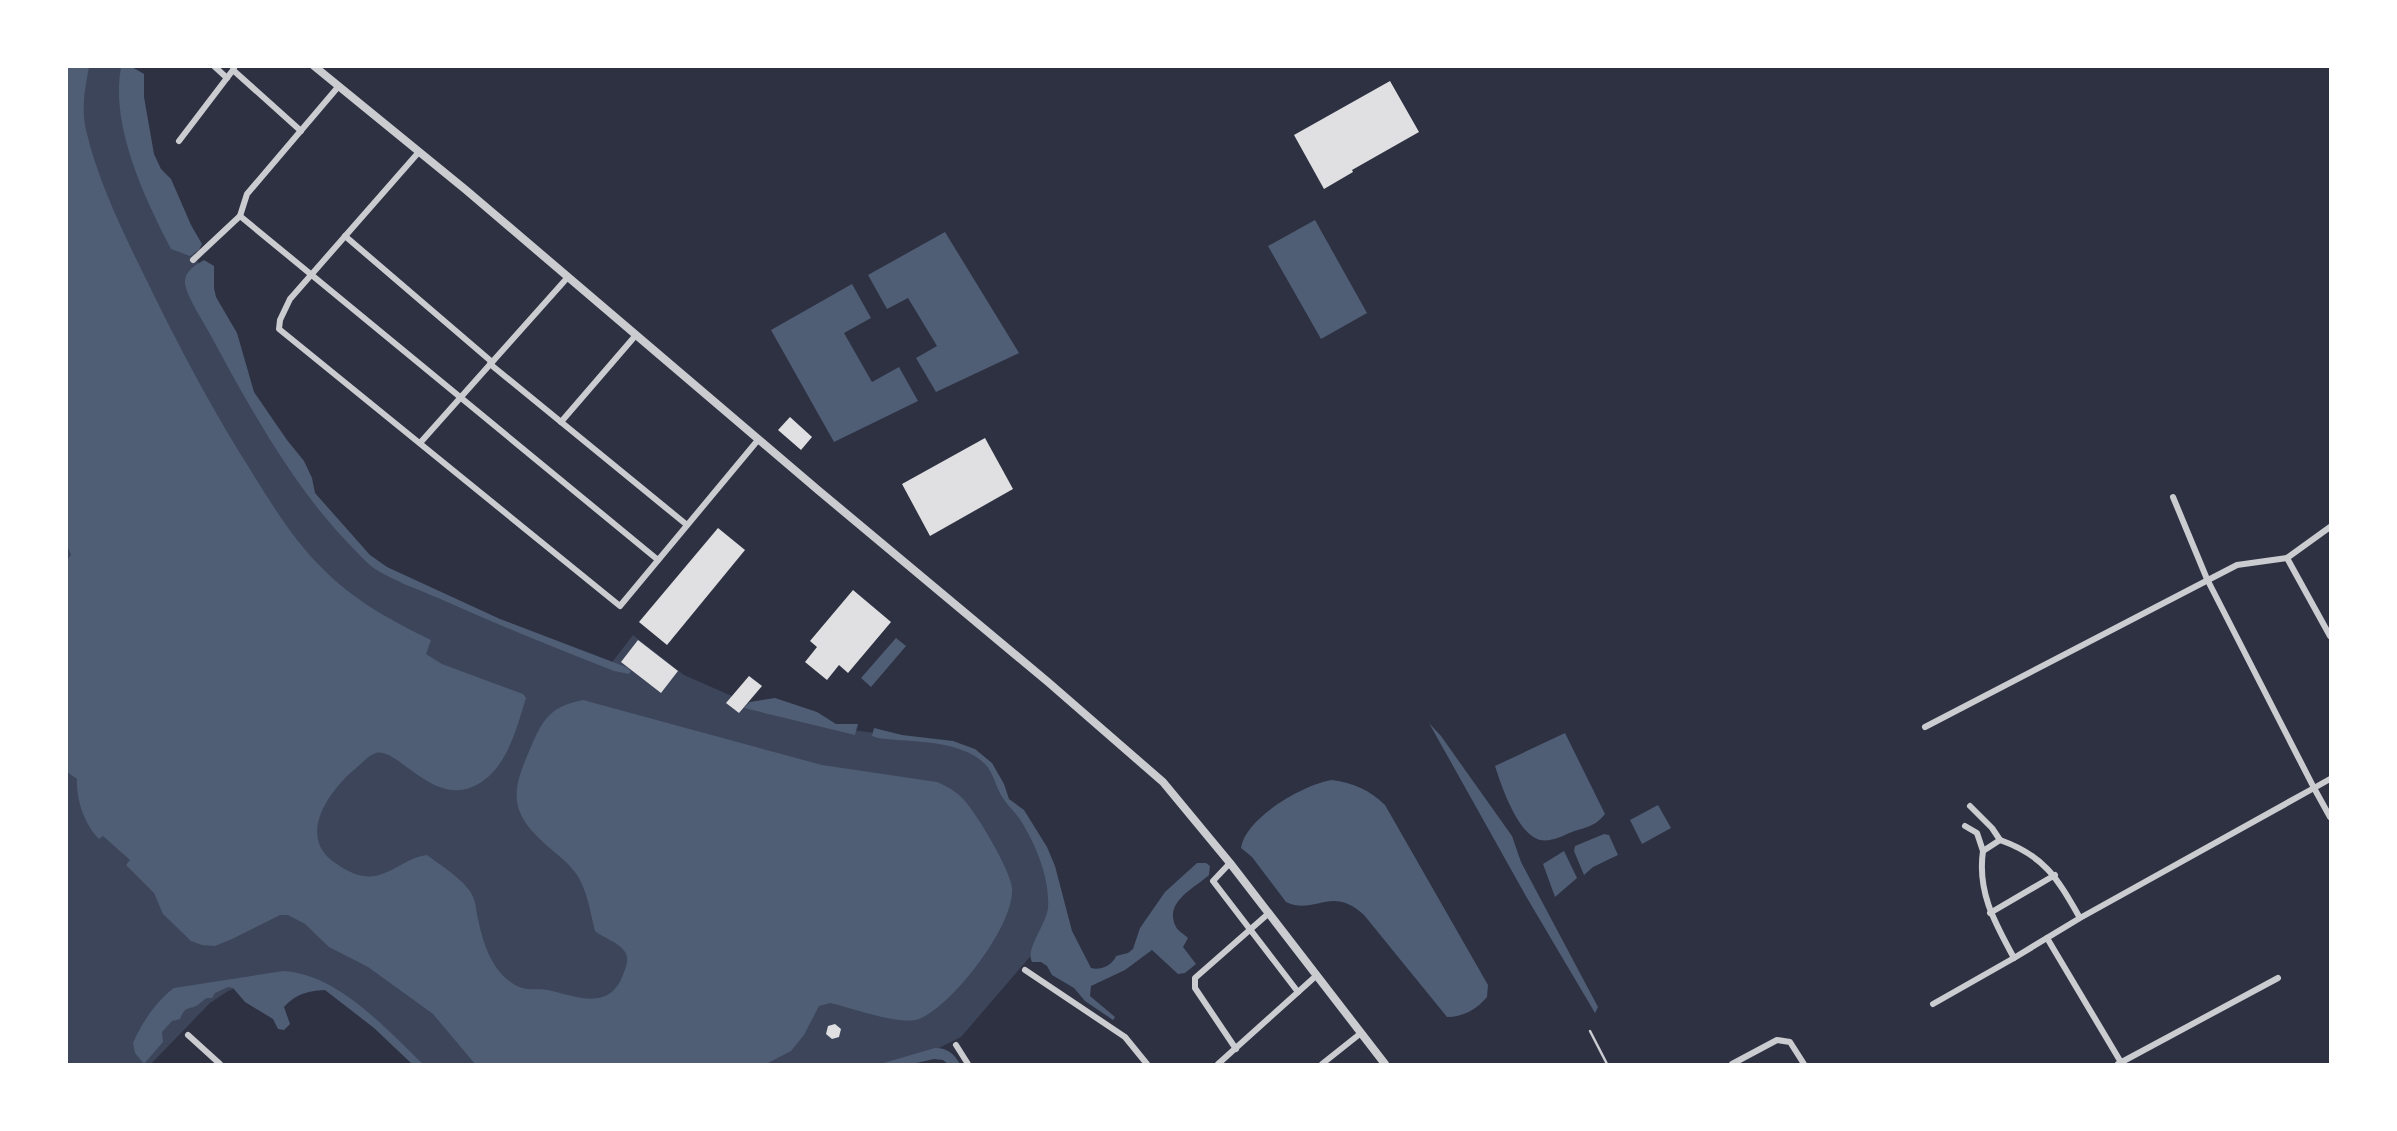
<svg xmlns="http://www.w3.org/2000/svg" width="2397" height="1131" font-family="'Varela Round',sans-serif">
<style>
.green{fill:#3c4559}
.water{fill:#4f5d75}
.building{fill:#e0e0e3}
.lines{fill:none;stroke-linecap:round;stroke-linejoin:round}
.service{stroke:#caccd0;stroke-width:2.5}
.minor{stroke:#caccd0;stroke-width:6}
.tertiary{stroke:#caccd0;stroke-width:8}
</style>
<rect width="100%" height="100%" fill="#2d3142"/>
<path class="green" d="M67 67H125L124 105 200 266 189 281 313 496 375 563 466 607 610 665 633 635 684 675 757 707 852 730 937 741 964 747 986 762 995 772 1008 800 1039 845 1052 913 1035 951 961 1037 925 1055 893 1064H418L330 989 257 979 228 991 210 1003 151 1064H67Z"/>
<g class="water">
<path d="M89 67C85 88 81 108 86 130 98 181 122 230 145 277 174 337 204 394 238 450 264 491 287 533 321 567 353 600 390 620 431 640L426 654 442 664 523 694 526 698C516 730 506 773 472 787 431 804 397 747 376 753 369 755 361 764 355 769 331 789 299 832 330 859 339 866 351 874 363 876 387 880 403 858 427 855 439 864 464 880 471 893 476 901 476 910 478 919 483 943 492 973 517 986 526 991 538 988 548 990 578 997 611 1012 624 972 627 965 629 958 625 952 619 942 603 938 595 931 590 911 587 887 574 871 565 859 553 852 543 842 504 807 515 784 533 742 545 715 554 706 583 700L822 765 937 782C948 787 956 791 964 800 977 814 1010 869 1012 888 1015 925 952 1006 919 1019 900 1026 852 1008 830 1003L819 1006 804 1035 791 1051 766 1064H475L433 1014 368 967 329 947 305 924 288 915H280L232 939 215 946 202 945 191 941 163 914 154 893 126 865 130 860 103 836 99 839C84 824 76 799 77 779L67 772 66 562 71 555 66 542V67Z"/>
<path d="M121 67H132L144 74V97L154 154 161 169 171 179 191 225 202 244 199 250 190 256 171 249C144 197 110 125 121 67Z"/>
<path d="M1315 220 1367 313 1321 339 1268 246Z"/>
<path d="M945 232 1019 353 936 392 916 358 937 346 908 298 887 309 868 275Z"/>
<path d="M204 260 214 266V288L216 297 237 333 254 392 287 440 304 461 312 478 315 493 370 555 387 567 500 619 626 667 631 671 629 674 614 671C555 648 496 624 438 598 417 589 394 581 375 569 365 562 357 552 348 543 292 485 249 406 211 336 204 322 187 298 185 283 184 272 195 265 204 260Z"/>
<path d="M852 284 871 318 844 333 872 382 899 367 918 401 834 442 771 330Z"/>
<path d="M896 638 906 646 871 687 861 678Z"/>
<path d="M775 698 817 712 836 724H858L855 735 744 708 750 702Z"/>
<path d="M1429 723 1441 736 1512 836 1521 862 1598 1007 1595 1013 1527 898Z"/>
<path d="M874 728 902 735 953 741 975 749 992 763 1004 784 1009 799 1024 810 1047 847 1055 866 1072 931 1091 968C1100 971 1113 965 1116 956L1128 953 1133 949 1140 928 1165 892 1197 863H1206L1210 866 1209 875C1195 888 1163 902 1176 927 1178 931 1184 934 1188 938L1183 947 1196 964 1185 973 1178 974 1152 950 1125 970 1091 986 1090 996 1115 1017 1113 1020 1085 1001 1074 988 1052 975 1047 966 1041 962H1032C1025 949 1046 925 1048 908 1050 878 1035 842 1019 818 1015 812 1009 807 1005 801 990 780 997 766 967 752 939 740 908 742 878 738L872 736Z"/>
<path d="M1565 733 1605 814C1595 827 1586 827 1572 832 1562 836 1552 842 1540 840 1518 835 1501 785 1495 766Z"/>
<path d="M1332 780C1353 783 1370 790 1385 805L1488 985 1487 997C1477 1009 1464 1017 1447 1017L1364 915C1331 884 1315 916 1286 902L1252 857 1241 848C1245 818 1304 784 1332 780Z"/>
<path d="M1658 805 1671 828 1642 844 1630 820Z"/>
<path d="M1604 834 1609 835 1618 855 1593 867 1584 875 1574 851 1575 846Z"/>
<path d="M1564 851 1577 878 1555 897 1543 864Z"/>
<path d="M283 971C338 974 385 1028 423 1064H412L374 1028 325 990C307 991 296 994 284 1007L290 1024 284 1030 278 1029 273 1019 245 1002 233 988 228 987 215 993 212 998H207C204 999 202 1002 199 1004 190 1011 186 1004 180 1019L172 1021 162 1032 163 1042 144 1064 135 1053 133 1043C141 1024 157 1000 174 988Z"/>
<path d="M935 1048C948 1048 954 1054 960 1064H948L943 1060 934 1059 912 1064H880Z"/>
</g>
<g class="building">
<path d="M1390 81 1419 132 1352 170 1353 172 1324 189 1294 135Z"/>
<path d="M790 417 812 437 801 450 778 430Z"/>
<path d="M985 438 1013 489 930 536 902 484Z"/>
<path d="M718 528 745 550 667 645 639 622Z"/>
<path d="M853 590 891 622 848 673 839 665 827 680 805 662 817 647 810 641Z"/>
<path d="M638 640 678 671 661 693 621 662Z"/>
<path d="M749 676 762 686 739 713 726 703Z"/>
<path d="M835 1024 841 1029 839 1037 832 1039 826 1034 828 1026Z"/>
</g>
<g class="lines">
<path class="service" d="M1590 1031 1607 1064"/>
<g class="minor">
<path d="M214 66 227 78"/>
<path d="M235 66 233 70 301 131"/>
<path d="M179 141 233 70"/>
<path d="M418 153 290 299 280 320 279 329 620 606 758 440"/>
<path d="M240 216 658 560"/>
<path d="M345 236 492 362"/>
<path d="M193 260 240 216 247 194 338 87"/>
<path d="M490 364 687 525"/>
<path d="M561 422 636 335"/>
<path d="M420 443 568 277"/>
<path d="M2287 558 2330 636"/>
<path d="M1925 727 2237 565 2287 558 2330 527"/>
<path d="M2330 779 2314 788 2330 817"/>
<path d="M1970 806 1992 828 2000 840"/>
<path d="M1965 826 1977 833 1983 851"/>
<path d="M1230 863 1213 881 1298 992"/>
<path d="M1990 913 2055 875"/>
<path d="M2080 918 2014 958C1995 923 1977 892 1983 851L2000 840C2045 856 2057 878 2080 918L2314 788 2207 579 2173 497"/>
<path d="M2047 938 2122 1064"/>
<path d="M1025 970 1125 1037 1147 1064"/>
<path d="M1933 1004 2014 958"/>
<path d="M188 1035 220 1064"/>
<path d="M956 1045 968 1064"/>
<path d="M1236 1049 1195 988V978L1269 913"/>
<path d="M1218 1064 1317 975"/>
<path d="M1322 1064 1361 1033"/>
<path d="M1732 1064 1777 1040 1790 1042 1804 1064"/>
<path d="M2118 1064 2278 978"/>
</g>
<path class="tertiary" d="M314 66 466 190 818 490 1048 682 1163 782 1230 863 1385 1064"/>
</g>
<rect width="2397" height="1131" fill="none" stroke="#ffffff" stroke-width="136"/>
</svg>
